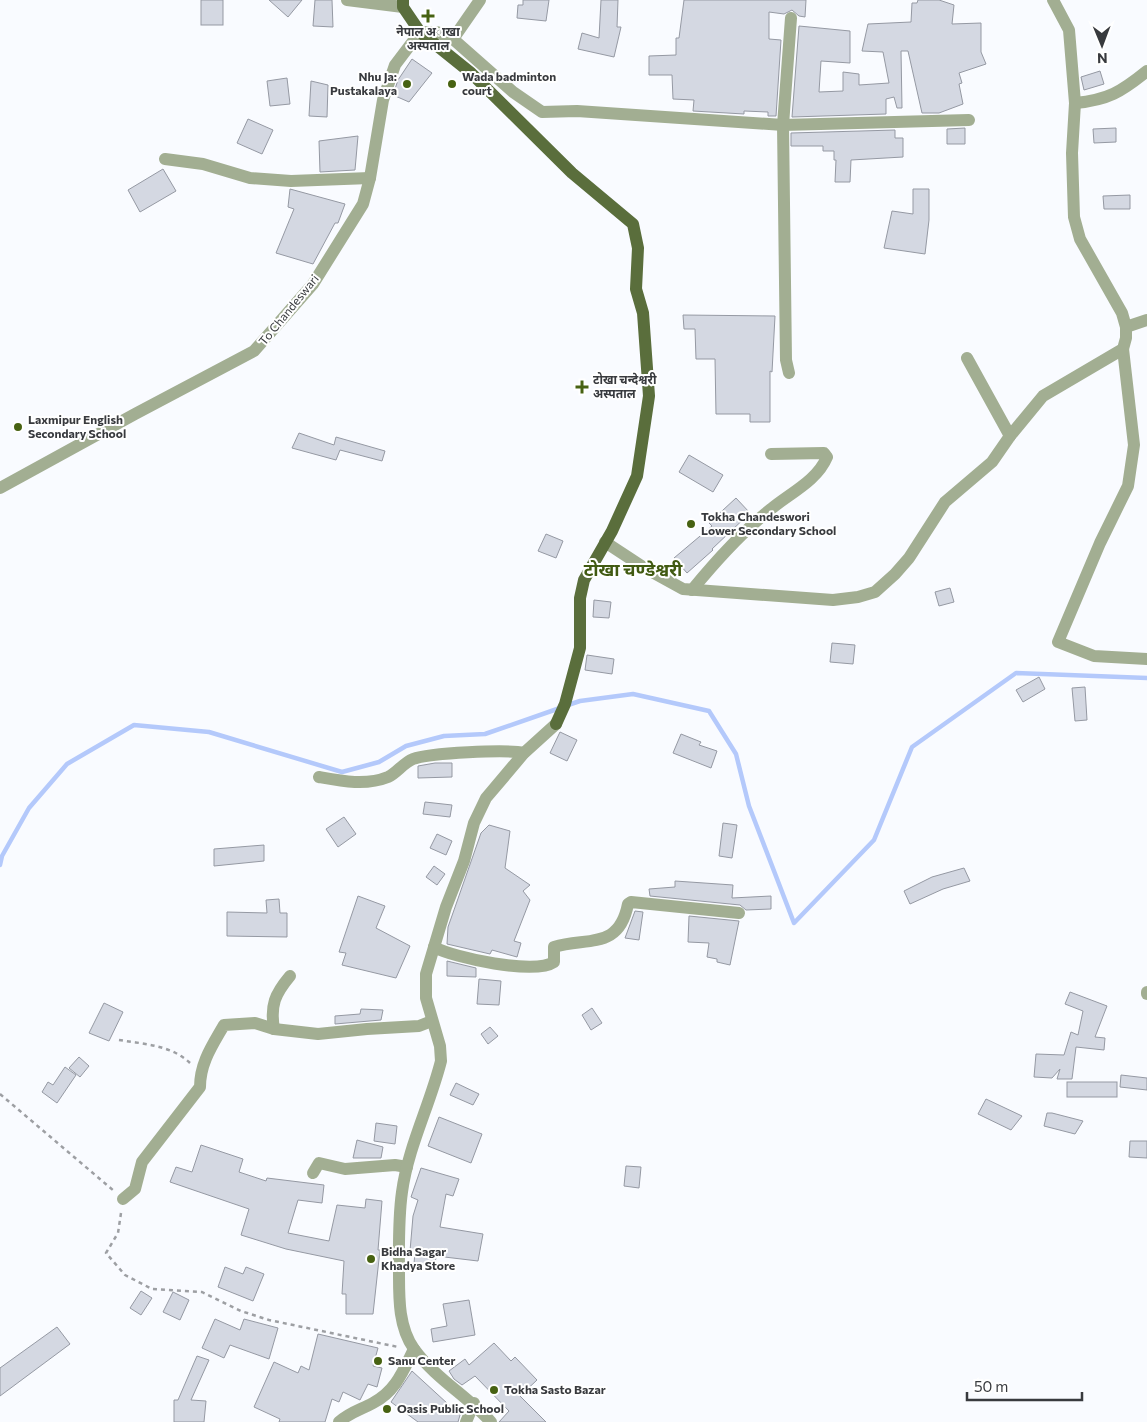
<svg xmlns="http://www.w3.org/2000/svg" width="1147" height="1422" font-family="Commissioner,'Noto Sans Devanagari',sans-serif">
<style>
.lines{fill:none;stroke-linecap:round;stroke-linejoin:round}
.stream{stroke:#b4c9fb;stroke-width:4.5}
.building{fill:#d4d8e2;stroke:#9599a3}
.path{stroke:#9d9fa3;stroke-width:2.5;stroke-dasharray:4 4;stroke-linecap:butt}
.minor{stroke:#a2ae92;stroke-width:12}
.major{stroke:#5a6e3c;stroke-width:12}
.poi-dot{fill:#476212;stroke:#fff;stroke-width:2}
.labels{text-anchor:middle;stroke-width:4;stroke-linejoin:round;paint-order:stroke}
.poi-label{font-size:12px;font-weight:bold;fill:#383a3e;stroke:#fff;text-anchor:start}
.street-label{font-size:12px;fill:#383a3e;stroke:#fff}
.district-label{font-size:18px;font-weight:bold;fill:#415a12;stroke:#fff}
</style>
<rect width="100%" height="100%" fill="#f9fbff"/>
<g class="lines">
<g class="stream">
<path d="M568 705 580 701 633 694 709 711 736 754 749 806 794 923 874 840 912 747 1016 673 1147 678"/>
<path d="M0 865 2 856 29 808 67 764 134 725 209 732 342 772 379 762 406 746 444 736 485 734 560 708"/>
</g>
</g>
<g class="building">
<rect x="201" y="0" width="22" height="25"/>
<path d="M269 0H302L288 17Z"/>
<path d="M315 0H332L333 27 313 26Z"/>
<path d="M523 0H549L546 21 517 18 518 5H523Z"/>
<path d="M601 0H618L617 27H621L614 57 578 49 582 33 599 38Z"/>
<path d="M684 0H806L805 17 799 16 792 10 784 14 769 12V39L781 40 776 116H768V112L744 111V114L693 111 694 100 673 99 672 75H649V56L676 55V38H679Z"/>
<path d="M918 0H939L954 5 952 24 981 23V52L986 64 959 73 962 83 959 84 963 104 939 113H922L908 51H901L902 108H897L894 97 886 99V114L792 117 799 26 850 31V63L821 61 819 92 843 91V72L859 74V85L889 83 883 52 862 51 868 24 911 22 912 3H917Z"/>
<path d="M412 59 432 73 409 102 393 95 398 80Z"/>
<path d="M1100 71 1104 84 1084 90 1081 77Z"/>
<path d="M287 78 290 104 270 106 267 81Z"/>
<path d="M311 81 328 85 327 117 309 116Z"/>
<path d="M248 119 273 130 262 154 237 143Z"/>
<path d="M965 128V144H947V129Z"/>
<path d="M1116 128V142L1094 143 1093 129Z"/>
<path d="M895 130V138H903V157L851 160 850 182H835L836 160H834V151H823V146H791V133Z"/>
<path d="M358 136 355 170 320 172 319 141Z"/>
<path d="M163 169 176 191 140 212 128 190Z"/>
<path d="M290 189 345 204 338 223H335L313 264 276 253 294 209 288 207Z"/>
<path d="M913 189H929V220L925 254 884 248 892 211 913 214Z"/>
<path d="M1130 195V209H1104L1103 196Z"/>
<path d="M683 315 775 316 772 372 770 371V422H750V414H716L715 359H696L695 329H684Z"/>
<path d="M299 433 334 445 336 437 385 451 382 461 340 450 336 460 292 448Z"/>
<path d="M689 455 723 475 713 492 679 472Z"/>
<path d="M736 498 750 513 712 549 713 550 687 573 674 558 712 526 709 523Z"/>
<path d="M546 534 563 541 556 558 538 551Z"/>
<path d="M950 588 954 602 939 606 935 592Z"/>
<path d="M594 600 611 602 609 618 593 617Z"/>
<path d="M832 643 855 645 853 664 830 662Z"/>
<path d="M587 655 614 659 612 674 585 670Z"/>
<path d="M1039 677 1045 689 1023 702 1016 690Z"/>
<path d="M1085 687 1087 720 1075 721 1072 688Z"/>
<path d="M560 732 577 740 567 761 550 753Z"/>
<path d="M681 734 701 742 699 745 717 751 711 768 673 753Z"/>
<path d="M435 763H452V777L418 778V766Z"/>
<path d="M425 802 452 805 450 817 423 814Z"/>
<path d="M344 817 356 834 338 847 326 829Z"/>
<path d="M723 823 737 825 732 858 719 856Z"/>
<path d="M489 825 510 831 505 868 530 885 523 891 530 900 514 941 521 943 517 957 492 950 490 954 447 944 448 927 454 910 481 833Z"/>
<path d="M437 834 452 841 446 855 430 848Z"/>
<path d="M264 845V861L214 866V849Z"/>
<path d="M434 866 445 874 437 885 426 877Z"/>
<path d="M964 868 970 881 943 889 910 904 904 891 932 877Z"/>
<path d="M675 881 733 885 732 898 771 896V909L746 910 740 905 650 896 649 889 675 887Z"/>
<path d="M358 896 385 906 376 928 410 946 396 978 342 965 346 953 339 952Z"/>
<path d="M279 899 280 913H287V937L227 936V912L267 913 266 900Z"/>
<path d="M635 911 643 912 639 940 625 938Z"/>
<path d="M689 916 739 921 730 965 717 962V959L707 957 709 943 688 942Z"/>
<path d="M447 961 476 968V977L447 976Z"/>
<path d="M479 979 501 981 499 1005 477 1004Z"/>
<path d="M1070 992 1107 1006 1095 1037 1105 1038 1104 1050 1076 1047 1072 1079H1057L1060 1069 1052 1078 1034 1077 1036 1054 1064 1055 1071 1032 1078 1035 1083 1011 1065 1004Z"/>
<path d="M104 1003 123 1012 109 1041 89 1033Z"/>
<path d="M592 1008 602 1023 591 1030 582 1015Z"/>
<path d="M361 1009 383 1010 381 1020 335 1024V1016L360 1014Z"/>
<path d="M490 1027 498 1036 488 1044 481 1034Z"/>
<path d="M79 1057 89 1066 80 1077 69 1068Z"/>
<path d="M65 1067 76 1075 57 1103 42 1092 48 1082 53 1085Z"/>
<path d="M1121 1075 1147 1078V1090L1120 1087Z"/>
<rect x="1067" y="1082" width="50" height="15"/>
<path d="M456 1083 479 1094 473 1105 450 1095Z"/>
<path d="M986 1099 1022 1116 1011 1130 978 1114Z"/>
<path d="M1047 1113H1052L1083 1121 1075 1134 1044 1126Z"/>
<path d="M439 1117 482 1134 471 1163 428 1146Z"/>
<path d="M376 1123 397 1126 395 1144 374 1141Z"/>
<path d="M357 1140 383 1147 381 1158H353Z"/>
<path d="M1130 1141H1147V1158L1129 1157Z"/>
<path d="M201 1145 243 1159 239 1172 266 1181 267 1178 324 1185 322 1203 298 1200 288 1233 329 1241 337 1205 365 1208 366 1199 382 1201 378 1250H380L373 1314H346V1294H342L344 1261 286 1249 241 1235 249 1209 170 1182 176 1167 192 1172Z"/>
<path d="M626 1166 641 1167 639 1188 624 1186Z"/>
<path d="M421 1168 459 1179 453 1196 446 1194 440 1227 483 1234 478 1261 436 1256 435 1266 414 1264 415 1251H410L413 1216 418 1200 411 1197Z"/>
<path d="M225 1267 243 1274 246 1267 264 1274 253 1301 218 1287Z"/>
<path d="M141 1291 152 1298 141 1315 130 1308Z"/>
<path d="M173 1292 189 1300 180 1320 163 1312Z"/>
<path d="M469 1300 475 1335 433 1342 431 1329 447 1326 443 1304Z"/>
<path d="M215 1319 240 1330 244 1319 278 1328 269 1359 230 1345 224 1358 202 1348Z"/>
<path d="M57 1327 70 1344 0 1396V1368Z"/>
<path d="M318 1334 378 1348 373 1366 382 1368 377 1387 368 1384 360 1400 343 1392 339 1402 332 1399 325 1422H279L280 1419 254 1407 274 1362 298 1373 301 1366 309 1370Z"/>
<path d="M494 1343 511 1361 515 1357 537 1380 520 1396 546 1422H499L509 1411 475 1376 462 1385 454 1379 449 1371 465 1359 469 1365Z"/>
<path d="M197 1356 209 1360 191 1400 206 1401 204 1422H174V1400H178Z"/>
<path d="M412 1371 460 1415 458 1422H418L391 1402Z"/>
</g>
<g class="lines">
<g class="path">
<path d="M119 1040C144 1044 171 1045 190 1063"/>
<path d="M0 1094 114 1191"/>
<path d="M121 1213 118 1233 106 1253 125 1275 152 1289 202 1292 241 1311 269 1320 398 1347"/>
</g>
<g class="minor">
<path d="M347 0 403 7"/>
<path d="M453 39 480 0"/>
<path d="M1075 103C1108 100 1121 92 1147 71"/>
<path d="M165 159 203 164 250 178 291 181 370 178"/>
<path d="M1126 327 1147 320"/>
<path d="M1123 349 1134 445 1128 486 1100 543 1058 642 1094 656 1147 659"/>
<path d="M967 358 1010 436"/>
<path d="M789 373 786 360 783 125 791 18"/>
<path d="M0 488 135 414 254 351 313 284 363 204 370 178 383 100 395 65 420 32H437L453 39 513 92 542 112 577 111 783 125 969 120"/>
<path d="M605 542 643 567 683 589 833 600 858 597 875 592 895 574 909 558 945 502 992 462 1010 436 1043 396 1123 349 1126 338V327L1122 313 1080 239 1074 217 1072 153 1075 103 1069 30 1053 0"/>
<path d="M692 590C715 562 743 531 771 509 790 493 817 481 827 457L824 453 771 454"/>
<path d="M319 777C341 781 366 786 388 777 397 773 403 763 413 759 429 753 507 749 524 753"/>
<path d="M434 947C454 958 535 975 554 962V947C588 937 619 950 628 904L631 902 739 913"/>
<path d="M1147 992V994"/>
<path d="M274 1029C270 1005 275 994 290 976"/>
<path d="M313 1173 319 1163 345 1169 395 1165 407 1167"/>
<path d="M123 1199 135 1189 142 1162 200 1087C200 1063 212 1046 224 1025L255 1023 274 1029 318 1034 367 1029 419 1026 432 1021"/>
<path d="M339 1422C350 1412 360 1410 373 1403 396 1391 403 1371 414 1349"/>
<path d="M466 1422 474 1403"/>
<path d="M491 1422C467 1396 435 1378 414 1349 399 1328 399 1300 399 1276 399 1248 398 1220 402 1192 408 1147 430 1105 441 1061L440 1046 426 998V974L446 907 464 861 474 823 486 798 524 753 556 724"/>
</g>
<path class="major" d="M403 0V7L420 32 471 73 572 173 633 224 638 248 636 289 643 313 649 396 637 476 612 531 584 580 580 598V648L565 704 556 724"/>
</g>
<g class="poi-dot">
<path d="M425.5 8.5h5v5h5v5h-5v5h-5v-5h-5v-5h5z"/>
<circle cx="407" cy="84" r="5"/>
<circle cx="452" cy="84" r="5"/>
<path d="M579.5 379.5h5v5h5v5h-5v5h-5v-5h-5v-5h5z"/>
<circle cx="18" cy="427" r="5"/>
<circle cx="691" cy="524" r="5"/>
<circle cx="371" cy="1259" r="5"/>
<circle cx="378" cy="1361" r="5"/>
<circle cx="494" cy="1390" r="5"/>
<circle cx="387" cy="1409" r="5"/>
</g>
<g class="labels">
<g class="poi-label">
<text x="428" y="36" text-anchor="middle">नेपाल अाखा<tspan x="428" dy="14">अस्पताल</tspan></text>
<text x="397" y="81" text-anchor="end">Nhu Ja:<tspan x="397" dy="14">Pustakalaya</tspan></text>
<text x="462" y="81">Wada badminton<tspan x="462" dy="14">court</tspan></text>
<text x="593" y="384">टोखा चन्देश्वरी<tspan x="593" dy="14">अस्पताल</tspan></text>
<text x="28" y="424">Laxmipur English<tspan x="28" dy="14">Secondary School</tspan></text>
<text x="701" y="521">Tokha Chandeswori<tspan x="701" dy="14">Lower Secondary School</tspan></text>
<text x="381" y="1256">Bidha Sagar<tspan x="381" dy="14">Khadya Store</tspan></text>
<text x="388" y="1365">Sanu Center</text>
<text x="504" y="1394">Tokha Sasto Bazar</text>
<text x="397" y="1413">Oasis Public School</text>
</g>
<g class="street-label">
<text transform="translate(289 310) rotate(-51)" y="4">To Chandeswari</text>
</g>
<g class="district-label">
<text x="633" y="576">टोखा चण्डेश्वरी</text>
</g>
</g>
<g transform="translate(1102 45) rotate(179)" stroke="#ffffff" stroke-width="4" paint-order="stroke">
<path d="M0-4L9 19L0 12L-9 19Z" fill="#383a3e"/>
<text y="-8" font-size="14" font-weight="bold" text-anchor="middle" fill="#383a3e">N</text>
</g>
<path d="M967 1392v8h115v-8" fill="none" stroke="#383a3e" stroke-width="2.5"/>
<text x="974" y="1392" font-size="15" fill="#383a3e" stroke="#ffffff" stroke-width="4" paint-order="stroke">50 m</text>
</svg>
